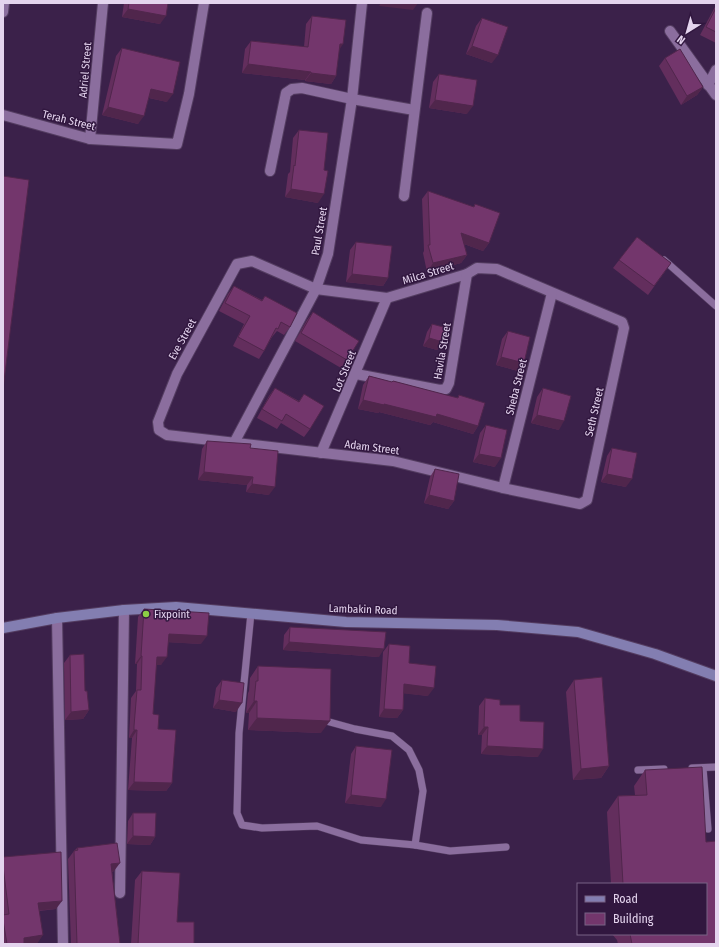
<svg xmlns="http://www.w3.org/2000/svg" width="719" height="947" font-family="'Fira Sans Condensed',sans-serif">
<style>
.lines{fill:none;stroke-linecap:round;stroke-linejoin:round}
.service-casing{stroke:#543d61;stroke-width:8}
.minor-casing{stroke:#543d61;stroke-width:12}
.secondary-casing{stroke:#543d61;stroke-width:12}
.service{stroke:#8b6e9e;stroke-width:7}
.minor{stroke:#8b6e9e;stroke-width:10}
.secondary{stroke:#837eb1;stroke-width:10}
.wall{fill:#632e5d}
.shaded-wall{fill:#50264c}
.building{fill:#73366c;stroke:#50264c}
.poi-dot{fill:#8cce45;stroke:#31173f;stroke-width:1.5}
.labels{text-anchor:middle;stroke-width:3;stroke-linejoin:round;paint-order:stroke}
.street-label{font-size:11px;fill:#e4d4ee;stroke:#31173f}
.poi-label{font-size:11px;fill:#e4d4ee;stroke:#31173f;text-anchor:start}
</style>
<rect width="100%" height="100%" fill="#3b214a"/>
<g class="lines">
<g class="service-casing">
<g id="service">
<path d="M664 260 716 306"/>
<path d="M251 613 239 733 237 813 242 825 262 828 317 826 361 840 415 845 450 851 506 847"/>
<path d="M326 721 355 729 392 736 409 750 419 770 423 791 415 845"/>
<path d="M692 768 716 767"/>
<path d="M703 768 708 829"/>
<path d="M638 770 664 769"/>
</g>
</g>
<g class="minor-casing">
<g id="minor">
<path d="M3 12 4 3"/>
<path d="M670 31 716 95"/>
<path d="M708 85 716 70"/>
<path d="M3 115 90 139 177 144 189 94 204 3"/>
<path d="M90 139 103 3"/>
<path d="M270 171 286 93 292 89 302 88 352 99 414 110"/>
<path d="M404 196 427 13"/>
<path d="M252 261 316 289 387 298 467 274 477 268 497 269 622 322 624 328 587 500 580 504 503 488 393 461 167 435 159 430 158 422 177 374 237 264Z"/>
<path d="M356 374 440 390 446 389 449 383 467 274"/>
<path d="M234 443 316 289 328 254 352 99 362 3"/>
<path d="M321 453 387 298"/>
<path d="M503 488 552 293"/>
<path d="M57 618 63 944"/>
<path d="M120 893 124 610"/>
</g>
</g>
<g class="secondary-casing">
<path id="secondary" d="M3 628 57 618 124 610 176 607 346 622 497 625 578 632 655 654 716 676"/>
</g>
<use href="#service" class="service"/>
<use href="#minor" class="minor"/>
<use href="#secondary" class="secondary"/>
</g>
<g class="wall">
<path d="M124 3H168L160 24 122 17Z"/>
<path d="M716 5V43L700 35Z"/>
<path d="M312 16 339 50 336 76 331 84 305 81V80L242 73 245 49 251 41 304 47 306 24Z"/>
<path d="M482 18 492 63 466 54 476 26Z"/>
<path d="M122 48 167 102 149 98 138 124 102 115 116 56Z"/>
<path d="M665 58 703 87 697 95 681 105 659 66Z"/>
<path d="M439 74 467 114 429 108 433 82Z"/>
<path d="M299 130 318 203 285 197 288 174 290 172 293 138Z"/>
<path d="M428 191 473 207 475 204 489 243 483 251 464 244 467 255 461 263 427 272 423 253 424 251 422 199Z"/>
<path d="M637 237 671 263 648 295 613 268Z"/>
<path d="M356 242 388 278 383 286 346 282 350 250Z"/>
<path d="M234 286 262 300 265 296 290 327 284 335 277 331 272 337 264 351 259 359 233 346 244 324 219 311 228 294Z"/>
<path d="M313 312 347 360 341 368 295 341 307 320Z"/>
<path d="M432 324 443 342 437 350 423 346 427 332Z"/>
<path d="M508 331 524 363 518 371 496 365 502 339Z"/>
<path d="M369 376 392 382 393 381 457 398 459 395 478 426 473 434 433 422 430 425 379 412 378 413 358 409 363 385Z"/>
<path d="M275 388 299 401 304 394 310 429 304 437 281 423 277 429 257 418 269 396Z"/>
<path d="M543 388 559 430 531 423 537 397Z"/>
<path d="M486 425 495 467 473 462 480 433Z"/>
<path d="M207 441 250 448 269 495 246 492 247 485 198 480 202 449Z"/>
<path d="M612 448 626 487 601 482 607 456Z"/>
<path d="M435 469 454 501 448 509 424 503 430 477Z"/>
<path d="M144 609 201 644 168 642 161 665H156L153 714 158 729 172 783 166 791 128 790 132 738H129L131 698 136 691 137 664H135L138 617Z"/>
<path d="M290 627 379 657 283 650 284 635Z"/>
<path d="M389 644 409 663 428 696 404 693 403 710 397 718 379 717 383 652Z"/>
<path d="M70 655 85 691 89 710 83 719 65 720 64 663Z"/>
<path d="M258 666 321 733 248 730 249 713H246L248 693 249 691 250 678Z"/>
<path d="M222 680 236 712 213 708 216 688Z"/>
<path d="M574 680 609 766 601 778 573 780 566 692Z"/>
<path d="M485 698 500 705 520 721 538 757 481 754 482 735H478L479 706Z"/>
<path d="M356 746 381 807 345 803 351 754Z"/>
<path d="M645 770 706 842 716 944H618L617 940 612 934H706V884H611L607 812 618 796 635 795 634 786Z"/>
<path d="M133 813 155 837 150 845 127 844 128 821Z"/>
<path d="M77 848 114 871 112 872 120 944H71L68 859 74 851Z"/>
<path d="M3 857 56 909 39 911 37 944H3Z"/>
<path d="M142 871 177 922 194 944H131L135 880Z"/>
</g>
<g class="shaded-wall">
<path d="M381 3H418L413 10 379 6Z"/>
<path d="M128 9 166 16 160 24 122 17Z"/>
<path d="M340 44H343L338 52Z"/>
<path d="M472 46 498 55 492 63 466 54Z"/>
<path d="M248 64 311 72 305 80 242 73Z"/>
<path d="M311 73 336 76 331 84 305 81Z"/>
<path d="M703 87 697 95 681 105 687 96Z"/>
<path d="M151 89 173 94 167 102 145 97Z"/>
<path d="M435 100 473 106 467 114 429 108Z"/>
<path d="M108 107 144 116 138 124 102 115Z"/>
<path d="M291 189 324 194 318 203 285 197Z"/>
<path d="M461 233 489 243 483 251 456 241Z"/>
<path d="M467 255 461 263 427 272 433 263Z"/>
<path d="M352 274 388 278 383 286 346 282Z"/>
<path d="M429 338 443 342 437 350 423 346Z"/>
<path d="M501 357 524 363 518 371 496 365Z"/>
<path d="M363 400 384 404 437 414 478 426 473 434 433 422 430 425 379 412 378 413 358 409Z"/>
<path d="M537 415 564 421 559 430 531 423Z"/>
<path d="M479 454 501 458 495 467 473 462Z"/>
<path d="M204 472 253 477 247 485 198 480Z"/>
<path d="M607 474 632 479 626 487 601 482Z"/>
<path d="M252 484 275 487 269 495 246 492Z"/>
<path d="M429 495 454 501 448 509 424 503Z"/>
<path d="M169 634 207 636 201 644 163 642Z"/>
<path d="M289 642 384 649 379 657 283 650Z"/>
<path d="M141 656H142L137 664H135Z"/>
<path d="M157 657H167L161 665H151Z"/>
<path d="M404 684 434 688 428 696 399 693Z"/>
<path d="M219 700 242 703 236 712 213 708Z"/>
<path d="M254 701H257L249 713H246Z"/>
<path d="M384 709 403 710 397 718 379 717Z"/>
<path d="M89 710 83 719 65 720 71 712Z"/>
<path d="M257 718 330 721 321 733 248 730Z"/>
<path d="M484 727H488L482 735H478Z"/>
<path d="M134 730H137L132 738H129Z"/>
<path d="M487 746 543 749 538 757 481 754Z"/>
<path d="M609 766 601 778 573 780 581 769Z"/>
<path d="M134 782 172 783 166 791 128 790Z"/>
<path d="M351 795 386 799 381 807 345 803Z"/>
<path d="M133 836 155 837 150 845 127 844Z"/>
<path d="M120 863 114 871 105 873 111 864Z"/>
<path d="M62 901 56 909 32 911 38 903Z"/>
<path d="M43 935 37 944H20L24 938Z"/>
</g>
<g class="building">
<path d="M129 3H168L166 16 128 9Z"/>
<path d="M716 8V32L706 27Z"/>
<path d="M312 16 346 20 343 44H340L336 76 311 73V72L248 64 251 41 308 47Z"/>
<path d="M482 18 508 27 498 55 472 46Z"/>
<path d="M122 48 180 62 173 94 151 89 144 116 108 107Z"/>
<path d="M680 49 703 87 687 96 665 58Z"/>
<path d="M439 74 477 80 473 106 435 100Z"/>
<path d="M299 130 328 133 324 170 328 171 324 194 291 189 294 165 295 166Z"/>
<path d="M3 176 29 180 3 389Z"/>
<path d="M428 191 474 207 475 204 500 213 489 243 461 233 467 255 433 263 428 245H430Z"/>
<path d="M637 237 671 263 654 286 619 260Z"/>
<path d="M356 242 392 246 388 278 352 274Z"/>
<path d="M234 286 262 301 265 296 297 313 290 327 281 322 278 329 276 328 264 351 238 337 250 316 225 303Z"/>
<path d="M313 312 359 341 347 360 301 333Z"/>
<path d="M432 324 447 328 443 342 429 338Z"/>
<path d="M508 331 530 337 524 363 501 357Z"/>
<path d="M369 376 392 382 393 381 458 398 459 395 485 403 478 426 437 414 436 417 384 404V405L363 400Z"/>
<path d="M275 388 299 402 304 394 324 406 310 429 286 414 282 421 262 409Z"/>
<path d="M543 388 571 396 564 421 537 415Z"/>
<path d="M486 425 507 430 501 458 479 454Z"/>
<path d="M207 441 251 444 250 448 278 451 275 487 252 484 253 477 204 472Z"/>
<path d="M612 448 637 453 632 479 607 474Z"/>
<path d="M435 469 459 474 454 501 429 495Z"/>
<path d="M144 609 209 613 207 636 169 634 167 657H157L153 714 159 715 158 729 176 730 172 783 134 782 137 730H134V726L137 690H141L142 656H141Z"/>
<path d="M290 627 386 632 384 649 289 642Z"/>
<path d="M389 644 410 646 409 663 436 666 434 688 404 684 403 710 384 709Z"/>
<path d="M84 654 85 691H87L89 710 71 712 70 655Z"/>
<path d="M258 666 331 669 330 721 257 718V701H254L256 681H258Z"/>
<path d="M602 677 609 766 581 769 574 680Z"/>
<path d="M222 680 244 683 242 703 219 700Z"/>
<path d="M485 698 500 700V705H520V721L544 722 543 749 487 746 488 727H484Z"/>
<path d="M356 746 392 750 386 799 351 795Z"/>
<path d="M702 767 706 842 716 841V944H632L630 934H706V884H623L618 796 647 795 645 770Z"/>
<path d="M133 813H156L155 837 133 836Z"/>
<path d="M117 843 120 863 111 864 120 944H77L74 851 78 850 77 848Z"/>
<path d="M61 852 62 901 38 903 43 935 24 938V944H7L3 920V915L9 914 3 866V857Z"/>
<path d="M142 871 180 873 177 922H194V944H138Z"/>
</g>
<circle class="poi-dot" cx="146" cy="614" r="4"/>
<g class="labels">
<g class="street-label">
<text transform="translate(85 70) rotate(-85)" y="4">Adriel Street</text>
<text transform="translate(69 120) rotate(14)" y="4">Terah Street</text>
<text transform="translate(319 231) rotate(-80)" y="4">Paul Street</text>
<text transform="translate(428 273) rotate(-17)" y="4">Milca Street</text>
<text transform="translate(182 339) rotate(-61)" y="4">Eve Street</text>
<text transform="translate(442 351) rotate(-80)" y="4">Havila Street</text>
<text transform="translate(344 371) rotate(-67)" y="4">Lot Street</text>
<text transform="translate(516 387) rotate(-76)" y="4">Sheba Street</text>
<text transform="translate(594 412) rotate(-77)" y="4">Seth Street</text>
<text transform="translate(372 447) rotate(7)" y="4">Adam Street</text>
<text transform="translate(363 609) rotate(2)" y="4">Lambakin Road</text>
</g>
<g class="poi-label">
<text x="154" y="618">Fixpoint</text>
</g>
</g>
<rect width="719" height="947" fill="none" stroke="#e4d4ee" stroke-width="8"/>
<rect x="577" y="883" width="130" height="52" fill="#31173f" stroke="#796385"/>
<rect x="585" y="896" width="20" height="6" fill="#837eb1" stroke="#796385"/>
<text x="613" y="903" font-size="12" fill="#e4d4ee">Road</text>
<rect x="585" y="913" width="20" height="12" fill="#73366c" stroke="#796385"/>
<text x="613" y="923" font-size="12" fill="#e4d4ee">Building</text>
<g transform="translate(687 32) rotate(217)" stroke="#31173f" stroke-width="3" paint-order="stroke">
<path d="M0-3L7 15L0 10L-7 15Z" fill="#e4d4ee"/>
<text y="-6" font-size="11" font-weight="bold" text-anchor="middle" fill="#e4d4ee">N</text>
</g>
</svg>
